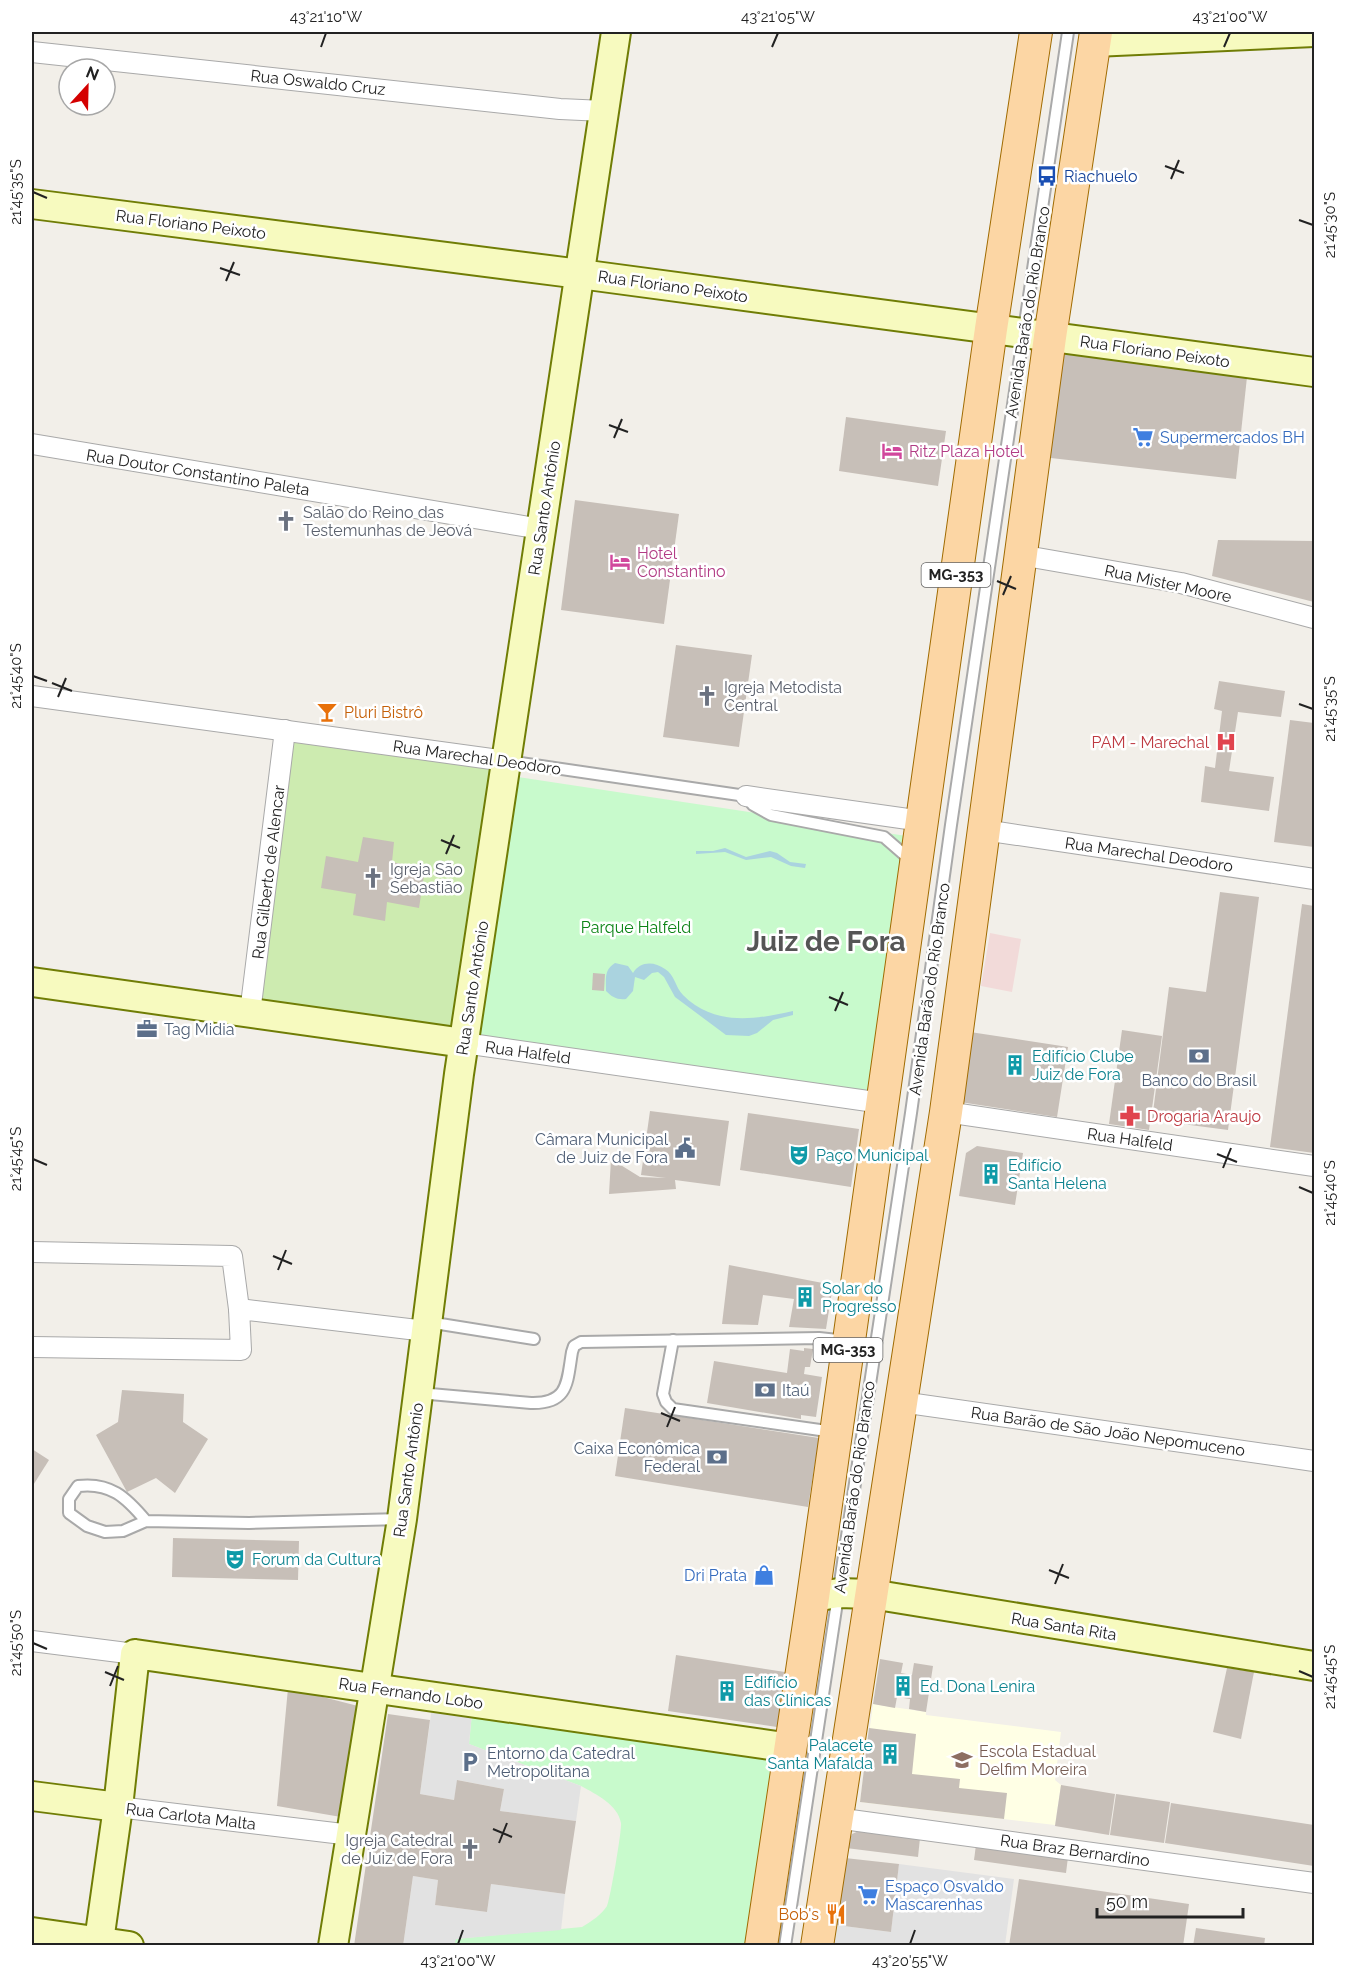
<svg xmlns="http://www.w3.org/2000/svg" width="1346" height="1977" font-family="Raleway,sans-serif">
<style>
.commercial{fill:#f2dad9}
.education{fill:#ffffe5}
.grass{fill:#cdebb0}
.park{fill:#c8facc}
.parking{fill:#e2e2e2}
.water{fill:#aad3df}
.building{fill:#c7bfb8}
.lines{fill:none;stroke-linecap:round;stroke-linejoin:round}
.lane-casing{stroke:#a9a9a9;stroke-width:14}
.street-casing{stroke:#a9a9a9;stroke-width:22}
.secondary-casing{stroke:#707d05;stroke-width:32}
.primary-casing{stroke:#a06b00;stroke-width:34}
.lane{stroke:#fff;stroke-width:10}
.street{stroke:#fff;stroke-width:20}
.secondary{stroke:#f7fabf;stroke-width:28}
.primary{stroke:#fcd6a4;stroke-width:32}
.ticks{fill:none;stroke:#222;stroke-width:2}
.labels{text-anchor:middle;stroke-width:5;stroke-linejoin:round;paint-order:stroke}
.shield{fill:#fff;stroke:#646464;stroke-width:1.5}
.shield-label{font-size:15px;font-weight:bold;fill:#222}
.street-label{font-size:16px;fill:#222;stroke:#fff}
.transit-label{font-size:16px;fill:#164399;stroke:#fff;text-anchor:start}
.shop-label{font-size:16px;fill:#366cbe;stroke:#fff;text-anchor:start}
.hotel-label{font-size:16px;fill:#b23c85;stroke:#fff;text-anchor:start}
.worship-label{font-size:16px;fill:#5b616d;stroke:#fff;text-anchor:start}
.food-label{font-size:16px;fill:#c56008;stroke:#fff;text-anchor:start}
.health-label{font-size:16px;fill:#be3a42;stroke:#fff;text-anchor:end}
.park-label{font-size:16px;fill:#0c8416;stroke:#fff}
.service-label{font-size:16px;fill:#4e5e75;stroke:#fff;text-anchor:start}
.culture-label{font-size:16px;fill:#0d838f;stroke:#fff;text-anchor:start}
.education-label{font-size:16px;fill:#785e54;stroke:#fff;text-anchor:start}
.town-label{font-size:28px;font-weight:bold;fill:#555;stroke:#fff}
.neatline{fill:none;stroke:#222;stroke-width:2}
.ticks-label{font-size:15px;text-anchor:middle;fill:#222}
</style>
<rect width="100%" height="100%" fill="#f2efe9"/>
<path class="commercial" d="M990 933 1021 939 1012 992 981 986Z"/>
<path class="education" d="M873 1704 926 1712V1715L1061 1732 1055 1780 1061 1785 1055 1825 860 1802Z"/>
<path class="grass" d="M291 742 490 769 453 1037 255 1009Z"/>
<g class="park">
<path d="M518 777 913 837 877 1096 480 1036Z"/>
<path d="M472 1713 775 1755 746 1945 454 1946 455 1939 582 1927C592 1921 601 1915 607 1906 610 1901 622 1830 621 1823 618 1805 596 1794 581 1786L469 1744Z"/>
</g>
<g class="parking">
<path d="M432 1707 472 1713 469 1744 581 1786 576 1821 500 1811 504 1789 458 1780 454 1800 420 1794Z"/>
<path d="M899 1864 1014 1879 1005 1945 834 1946 836 1925 891 1932Z"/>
<path d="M413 1876 438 1880 435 1905 487 1912 491 1884 565 1894 561 1930 456 1939 454 1945 403 1946Z"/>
</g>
<g class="water">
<path d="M725 848 746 857 770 851 777 853 790 862 806 864 805 868 791 866 771 857 746 860 725 852 696 854V851H713Z"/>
<path d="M615 963 628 966 633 973C640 961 654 961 665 969 675 975 675 987 683 995 714 1026 754 1020 793 1011V1015L773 1020 757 1033 749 1036 726 1035 675 997 664 977 658 972 652 973 644 980 635 977 633 991 626 999C617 1000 612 997 606 991 606 978 604 970 615 963Z"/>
</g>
<g class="building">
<path d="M1055 353 1247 377 1236 479 1042 457Z"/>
<path d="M846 417 946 431 938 486 839 471Z"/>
<path d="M575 500 679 514 664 624 561 610Z"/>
<path d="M1218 540 1314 541V602L1212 576Z"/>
<path d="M676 645 752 655 739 747 663 737Z"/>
<path d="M1219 681 1285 691 1281 717 1238 712 1229 771 1274 777 1269 811 1201 802 1205 766 1215 768 1222 711 1214 709Z"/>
<path d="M1290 720 1314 723V847L1274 842Z"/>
<path d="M363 837 394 842 392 862 425 869 419 908 387 902 385 921 353 915 356 894 321 888 326 856 358 862Z"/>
<path d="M1220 892 1259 897 1228 1130 1152 1120 1169 987 1206 992Z"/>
<path d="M1302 904 1314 906V1153L1270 1147Z"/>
<path d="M593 973 605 974 604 991 592 990Z"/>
<path d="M1122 1030 1162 1036 1149 1130 1109 1124Z"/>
<path d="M970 1032 1068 1047 1057 1117 960 1102Z"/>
<path d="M650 1111 729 1121 720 1186 675 1180 676 1189 609 1194 611 1159 640 1177 666 1178 641 1175Z"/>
<path d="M748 1113 859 1129 851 1187 740 1170Z"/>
<path d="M977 1146 1023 1153 1015 1205 959 1196 966 1153Z"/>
<path d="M729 1265 833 1285 826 1329 789 1327 794 1299 763 1295 758 1325 722 1324Z"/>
<path d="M804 1348 813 1349 810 1367H805L804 1374 822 1377 816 1417 801 1415V1419L707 1403 714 1361 787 1373 790 1349 804 1351Z"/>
<path d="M122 1390 184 1394 183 1422 208 1439 175 1493 156 1478 127 1492 96 1435 118 1422Z"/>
<path d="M625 1408 819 1438 808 1507 615 1476Z"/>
<path d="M32 1449 49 1460 32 1487Z"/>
<path d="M173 1538 299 1541 298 1580 172 1577Z"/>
<path d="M676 1655 785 1672 777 1727 668 1711Z"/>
<path d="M880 1659 903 1663 901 1673 912 1675 914 1663 933 1666 926 1712 909 1709 910 1699 897 1697 895 1708 873 1704Z"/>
<path d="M1227 1668 1254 1672 1241 1739 1213 1732Z"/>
<path d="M288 1688 358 1706 341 1817 277 1806Z"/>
<path d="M388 1714 430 1720 420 1794 454 1800 457 1780 504 1789 500 1811 576 1821 565 1894 491 1884 487 1912 435 1905 438 1880 413 1876 403 1946H354Z"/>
<path d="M869 1728 916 1734 912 1774 960 1779 959 1788 1007 1793 1004 1819 860 1802Z"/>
<path d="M1061 1785 1115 1794 1109 1835 1055 1826Z"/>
<path d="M1116 1794 1170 1802 1164 1843 1110 1835Z"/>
<path d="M1171 1803 1314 1825V1866L1165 1843Z"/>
<path d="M861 1830 920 1838 918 1857 846 1848 852 1834Z"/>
<path d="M976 1845 1068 1857 1066 1873 974 1860Z"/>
<path d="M845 1858 899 1864 891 1932 836 1925Z"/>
<path d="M1019 1879 1189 1904 1183 1946H1009Z"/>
<path d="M1196 1928 1265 1938 1264 1946H1193Z"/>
</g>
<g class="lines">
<g class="lane-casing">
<g id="lane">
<path d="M507 761 746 796 753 805 771 815 884 837 907 857 906 863"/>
<path d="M428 1322 534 1339"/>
<path d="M673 1340 663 1394 666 1402 673 1409 834 1432"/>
<path d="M419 1393 531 1403C569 1404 567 1382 572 1352L574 1346 581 1342 819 1338 847 1341"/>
<path d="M146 1521C126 1497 110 1482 78 1486L69 1499V1513L87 1526 105 1532 123 1531 146 1521 249 1523 402 1519"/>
<path d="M785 1946 911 1113 951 825 1068 32"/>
</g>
</g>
<g class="street-casing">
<g id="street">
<path d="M32 52 560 109 604 111"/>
<path d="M32 444 541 529"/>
<path d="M1020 555 1181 583 1314 618"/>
<path d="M32 696 506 761"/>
<path d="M746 796 922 821"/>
<path d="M984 830 1314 879"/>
<path d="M250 1013 285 730"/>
<path d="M464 1043 882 1103"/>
<path d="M946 1112 1314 1166"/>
<path d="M32 1252 232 1256 239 1309"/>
<path d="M32 1347 241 1350 239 1309 426 1331"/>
<path d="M901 1402 1314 1461"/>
<path d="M32 1641 135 1654"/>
<path d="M118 1807 351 1835"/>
<path d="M836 1818 1314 1883"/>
</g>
</g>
<g class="secondary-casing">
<g id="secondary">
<path d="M1094 42 1314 32"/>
<path d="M32 204 580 274 1314 372"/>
<path d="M32 982 464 1043"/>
<path d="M813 1597 839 1593 871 1594 1314 1666"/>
<path d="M32 1796 118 1807"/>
<path d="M32 1932 129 1946"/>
<path d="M99 1941 118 1807 135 1654 791 1748"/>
<path d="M333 1946 402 1519 459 1074 616 32"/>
</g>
</g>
<g class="primary-casing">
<g id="primary">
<path d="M761 1946 813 1597 991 329 1036 32"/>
<path d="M817 1946 946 1112 1050 337 1096 32"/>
</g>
</g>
<use href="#lane" class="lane"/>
<use href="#street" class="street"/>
<use href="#secondary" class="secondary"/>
<use href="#primary" class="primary"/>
</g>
<path class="ticks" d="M321 47 326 33M772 47 778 33M1224 47 1230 33M1165 166 1184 173M1171 179 1179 160M33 192 47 198M1299 220 1313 225M220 268 240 275M226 281 234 262M609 425 628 432M614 438 622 419M997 581 1016 589M1003 595 1011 576M33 676 47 681M52 683 72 691M58 697 66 678M1299 704 1313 709M441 840 460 848M446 854 454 835M829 997 848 1005M835 1011 843 992M1217 1154 1237 1162M33 1159 47 1165M1223 1168 1231 1148M1299 1187 1313 1193M273 1256 292 1264M278 1270 286 1250M661 1413 680 1421M667 1427 675 1407M1049 1570 1069 1578M1055 1584 1063 1564M33 1643 47 1649M1299 1671 1313 1677M105 1672 124 1680M110 1686 118 1666M493 1829 512 1837M499 1843 507 1823M458 1944 463 1930M910 1944 915 1930"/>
<defs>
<g id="bus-bare" transform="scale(1.62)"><path d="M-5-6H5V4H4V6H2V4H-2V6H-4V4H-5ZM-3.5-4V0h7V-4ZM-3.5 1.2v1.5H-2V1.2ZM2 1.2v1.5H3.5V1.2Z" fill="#1a4fb4" stroke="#fff" stroke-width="2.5" paint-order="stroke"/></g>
<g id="supermarket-bare" transform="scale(1.62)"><path d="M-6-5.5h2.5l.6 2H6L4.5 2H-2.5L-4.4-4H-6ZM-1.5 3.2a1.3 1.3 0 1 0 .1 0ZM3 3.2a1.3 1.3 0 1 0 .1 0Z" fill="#3f7fe0" stroke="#fff" stroke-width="2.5" paint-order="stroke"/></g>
<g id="hotel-bare" transform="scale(1.62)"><path d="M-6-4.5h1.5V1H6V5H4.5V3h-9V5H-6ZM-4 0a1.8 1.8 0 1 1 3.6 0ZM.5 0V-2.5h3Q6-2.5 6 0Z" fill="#d1479c" stroke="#fff" stroke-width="2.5" paint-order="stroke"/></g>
<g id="church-bare" transform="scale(1.62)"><path d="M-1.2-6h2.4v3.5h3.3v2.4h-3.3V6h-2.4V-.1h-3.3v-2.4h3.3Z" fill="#6b7280" stroke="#fff" stroke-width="2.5" paint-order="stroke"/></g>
<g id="bar-bare" transform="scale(1.62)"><path d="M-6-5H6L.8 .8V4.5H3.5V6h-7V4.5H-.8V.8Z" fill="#e8710a" stroke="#fff" stroke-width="2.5" paint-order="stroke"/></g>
<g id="hospital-bare" transform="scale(1.62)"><path d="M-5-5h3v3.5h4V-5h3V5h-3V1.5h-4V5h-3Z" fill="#e0444e" stroke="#fff" stroke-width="2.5" paint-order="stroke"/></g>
<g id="office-bare" transform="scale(1.62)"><path d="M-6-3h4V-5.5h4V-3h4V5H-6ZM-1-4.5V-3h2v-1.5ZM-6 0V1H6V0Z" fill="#5c6f8a" stroke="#fff" stroke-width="2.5" paint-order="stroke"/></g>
<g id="bank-bare" transform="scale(1.62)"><path d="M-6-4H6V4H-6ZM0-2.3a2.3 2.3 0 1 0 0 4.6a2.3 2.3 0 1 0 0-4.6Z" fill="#5c6f8a" stroke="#fff" stroke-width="2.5" paint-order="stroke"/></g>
<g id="building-bare" transform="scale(1.62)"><path d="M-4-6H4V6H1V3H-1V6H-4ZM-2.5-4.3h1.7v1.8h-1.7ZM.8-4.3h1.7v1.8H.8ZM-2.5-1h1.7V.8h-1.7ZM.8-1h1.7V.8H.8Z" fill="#0f9aa8" stroke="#fff" stroke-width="2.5" paint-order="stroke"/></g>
<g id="pharmacy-bare" transform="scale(1.62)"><path d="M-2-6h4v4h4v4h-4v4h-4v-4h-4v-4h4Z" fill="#e0444e" stroke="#fff" stroke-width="2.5" paint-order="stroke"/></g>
<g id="civic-bare" transform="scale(1.62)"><path d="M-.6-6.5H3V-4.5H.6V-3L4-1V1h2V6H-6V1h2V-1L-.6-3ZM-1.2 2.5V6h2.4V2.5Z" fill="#5c6f8a" stroke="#fff" stroke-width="2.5" paint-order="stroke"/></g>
<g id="theatre-bare" transform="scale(1.62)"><path d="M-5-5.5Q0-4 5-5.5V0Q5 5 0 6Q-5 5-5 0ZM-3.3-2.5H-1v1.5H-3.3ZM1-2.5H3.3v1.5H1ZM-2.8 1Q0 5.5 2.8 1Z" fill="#0f9aa8" stroke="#fff" stroke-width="2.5" paint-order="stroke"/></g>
<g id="shop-bare" transform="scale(1.62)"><path d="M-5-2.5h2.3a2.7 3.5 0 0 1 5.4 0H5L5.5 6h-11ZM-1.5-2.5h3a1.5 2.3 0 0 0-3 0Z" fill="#3f7fe0" stroke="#fff" stroke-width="2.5" paint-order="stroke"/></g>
<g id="school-bare" transform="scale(1.62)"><path d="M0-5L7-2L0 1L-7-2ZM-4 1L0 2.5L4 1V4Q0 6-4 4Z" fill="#8d6e63" stroke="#fff" stroke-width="2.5" paint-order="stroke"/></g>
<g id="parking-bare" transform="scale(1.62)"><path d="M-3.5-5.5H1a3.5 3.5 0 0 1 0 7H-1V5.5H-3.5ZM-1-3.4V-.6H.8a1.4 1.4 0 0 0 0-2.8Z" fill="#5c6f8a" stroke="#fff" stroke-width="2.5" paint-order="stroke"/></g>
<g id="restaurant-bare" transform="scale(1.62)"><path d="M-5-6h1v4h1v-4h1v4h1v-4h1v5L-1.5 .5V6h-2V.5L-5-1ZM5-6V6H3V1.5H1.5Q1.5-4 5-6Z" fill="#e8710a" stroke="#fff" stroke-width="2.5" paint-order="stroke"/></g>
</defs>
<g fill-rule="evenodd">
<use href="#bus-bare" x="1047" y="176"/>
<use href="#supermarket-bare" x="1143" y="437"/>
<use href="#hotel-bare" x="892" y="451"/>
<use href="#church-bare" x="286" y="521"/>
<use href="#hotel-bare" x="620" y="562"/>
<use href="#church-bare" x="707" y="696"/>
<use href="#bar-bare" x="327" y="712"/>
<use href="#hospital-bare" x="1226" y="742"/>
<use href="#church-bare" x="373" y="878"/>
<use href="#office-bare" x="147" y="1029"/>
<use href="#bank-bare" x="1199" y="1056"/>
<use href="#building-bare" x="1015" y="1065"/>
<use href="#pharmacy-bare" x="1130" y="1116"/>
<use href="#civic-bare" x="685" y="1148"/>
<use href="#theatre-bare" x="799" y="1155"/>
<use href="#building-bare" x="991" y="1174"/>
<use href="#building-bare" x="805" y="1297"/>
<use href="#bank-bare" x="765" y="1390"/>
<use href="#bank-bare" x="717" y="1457"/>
<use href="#theatre-bare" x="235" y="1559"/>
<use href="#shop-bare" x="764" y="1575"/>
<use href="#building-bare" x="903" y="1686"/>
<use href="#building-bare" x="727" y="1691"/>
<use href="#building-bare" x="890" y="1754"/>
<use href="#school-bare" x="962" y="1760"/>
<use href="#parking-bare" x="470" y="1762"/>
<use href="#church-bare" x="470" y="1849"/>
<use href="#supermarket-bare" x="868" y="1895"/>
<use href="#restaurant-bare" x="836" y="1914"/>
</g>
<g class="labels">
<g class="shield">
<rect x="921.5" y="563" width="69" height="24" rx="4.5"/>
<rect x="813.5" y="1338" width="69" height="24" rx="4.5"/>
</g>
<g class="shield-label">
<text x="956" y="580">MG-353</text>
<text x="848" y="1355">MG-353</text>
</g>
<g class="street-label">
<text transform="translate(318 82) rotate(6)" y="6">Rua Oswaldo Cruz</text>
<text transform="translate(191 224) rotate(7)" y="6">Rua Floriano Peixoto</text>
<text transform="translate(673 286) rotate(8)" y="6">Rua Floriano Peixoto</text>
<text transform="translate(1027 312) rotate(-81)" y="6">Avenida Barão do Rio Branco</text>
<text transform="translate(1155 351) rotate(8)" y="6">Rua Floriano Peixoto</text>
<text transform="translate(198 472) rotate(9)" y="6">Rua Doutor Constantino Paleta</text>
<text transform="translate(544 508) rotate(-81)" y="6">Rua Santo Antônio</text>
<text transform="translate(1168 583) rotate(12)" y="6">Rua Mister Moore</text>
<text transform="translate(477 757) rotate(8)" y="6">Rua Marechal Deodoro</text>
<text transform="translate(1149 854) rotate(8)" y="6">Rua Marechal Deodoro</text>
<text transform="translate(268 872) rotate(-83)" y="6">Rua Gilberto de Alencar</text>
<text transform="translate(472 988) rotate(-81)" y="6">Rua Santo Antônio</text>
<text transform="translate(929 989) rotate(-82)" y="6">Avenida Barão do Rio Branco</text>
<text transform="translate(528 1052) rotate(8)" y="6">Rua Halfeld</text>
<text transform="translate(1130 1139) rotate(8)" y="6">Rua Halfeld</text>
<text transform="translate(1108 1431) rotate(8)" y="6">Rua Barão de São João Nepomuceno</text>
<text transform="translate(408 1470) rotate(-82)" y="6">Rua Santo Antônio</text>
<text transform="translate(854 1487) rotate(-82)" y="6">Avenida Barão do Rio Branco</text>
<text transform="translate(1064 1626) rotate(9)" y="6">Rua Santa Rita</text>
<text transform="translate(411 1693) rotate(8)" y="6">Rua Fernando Lobo</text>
<text transform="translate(191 1816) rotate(7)" y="6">Rua Carlota Malta</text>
<text transform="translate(1075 1850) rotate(8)" y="6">Rua Braz Bernardino</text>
</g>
<g class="transit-label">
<text x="1064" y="182">Riachuelo</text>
</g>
<g class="shop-label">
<text x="1160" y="443">Supermercados BH</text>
<text x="747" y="1581" text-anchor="end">Dri Prata</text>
<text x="885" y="1892">Espaço Osvaldo<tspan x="885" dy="18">Mascarenhas</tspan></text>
</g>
<g class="hotel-label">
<text x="909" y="457">Ritz Plaza Hotel</text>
<text x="637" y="559">Hotel<tspan x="637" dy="18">Constantino</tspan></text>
</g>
<g class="worship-label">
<text x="303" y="518">Salão do Reino das<tspan x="303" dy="18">Testemunhas de Jeová</tspan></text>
<text x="724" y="693">Igreja Metodista<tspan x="724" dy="18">Central</tspan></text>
<text x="390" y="875">Igreja São<tspan x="390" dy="18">Sebastião</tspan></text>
<text x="453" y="1846" text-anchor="end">Igreja Catedral<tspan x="453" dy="18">de Juiz de Fora</tspan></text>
</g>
<g class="food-label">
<text x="344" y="718">Pluri Bistrô</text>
<text x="819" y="1920" text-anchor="end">Bob's</text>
</g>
<g class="health-label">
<text x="1209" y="748">PAM - Marechal</text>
<text x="1147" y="1122" text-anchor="start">Drogaria Araujo</text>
</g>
<g class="park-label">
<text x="636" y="933">Parque Halfeld</text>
</g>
<g class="service-label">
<text x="164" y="1035">Tag Midia</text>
<text x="1199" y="1086" text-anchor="middle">Banco do Brasil</text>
<text x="668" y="1145" text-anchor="end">Câmara Municipal<tspan x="668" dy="18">de Juiz de Fora</tspan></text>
<text x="782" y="1396">Itaú</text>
<text x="700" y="1454" text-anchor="end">Caixa Econômica<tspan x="700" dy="18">Federal</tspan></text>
<text x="487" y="1759">Entorno da Catedral<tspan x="487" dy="18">Metropolitana</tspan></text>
</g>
<g class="culture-label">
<text x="1032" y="1062">Edifício Clube<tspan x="1032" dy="18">Juiz de Fora</tspan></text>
<text x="816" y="1161">Paço Municipal</text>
<text x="1008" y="1171">Edifício<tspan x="1008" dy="18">Santa Helena</tspan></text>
<text x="822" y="1294">Solar do<tspan x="822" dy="18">Progresso</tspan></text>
<text x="252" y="1565">Forum da Cultura</text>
<text x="744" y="1688">Edifício<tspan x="744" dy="18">das Clínicas</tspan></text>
<text x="920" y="1692">Ed. Dona Lenira</text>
<text x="873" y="1751" text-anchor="end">Palacete<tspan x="873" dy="18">Santa Mafalda</tspan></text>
</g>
<g class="education-label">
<text x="979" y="1757">Escola Estadual<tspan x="979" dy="18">Delfim Moreira</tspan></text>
</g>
<g class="town-label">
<text x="826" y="951">Juiz de Fora</text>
</g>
</g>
<rect width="1346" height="1977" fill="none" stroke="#ffffff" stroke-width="66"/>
<g transform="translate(87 87) rotate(22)"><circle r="28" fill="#ffffff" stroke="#a7a7a7" stroke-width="1.5"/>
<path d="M0-4.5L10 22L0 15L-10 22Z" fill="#d40000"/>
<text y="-9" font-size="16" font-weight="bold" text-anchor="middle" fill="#222222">N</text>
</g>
<path d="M1097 1908v9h146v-9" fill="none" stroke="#222222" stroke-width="3"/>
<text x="1106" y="1908" font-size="18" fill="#222222" stroke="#ffffff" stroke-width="4.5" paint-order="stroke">50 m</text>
<rect x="33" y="33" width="1280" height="1911" class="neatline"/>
<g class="ticks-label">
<text x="326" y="22">43°21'10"W</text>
<text x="778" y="22">43°21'05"W</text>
<text x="1230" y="22">43°21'00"W</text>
<text transform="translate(16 192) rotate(-90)" y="5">21°45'35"S</text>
<text transform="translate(1330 225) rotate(-90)" y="5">21°45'30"S</text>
<text transform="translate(16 676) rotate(-90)" y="5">21°45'40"S</text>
<text transform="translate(1330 709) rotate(-90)" y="5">21°45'35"S</text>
<text transform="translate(16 1159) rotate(-90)" y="5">21°45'45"S</text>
<text transform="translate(1330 1193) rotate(-90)" y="5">21°45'40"S</text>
<text transform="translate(16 1643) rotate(-90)" y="5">21°45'50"S</text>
<text transform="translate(1330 1677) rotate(-90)" y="5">21°45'45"S</text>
<text x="458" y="1966">43°21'00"W</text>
<text x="910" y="1966">43°20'55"W</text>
</g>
</svg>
